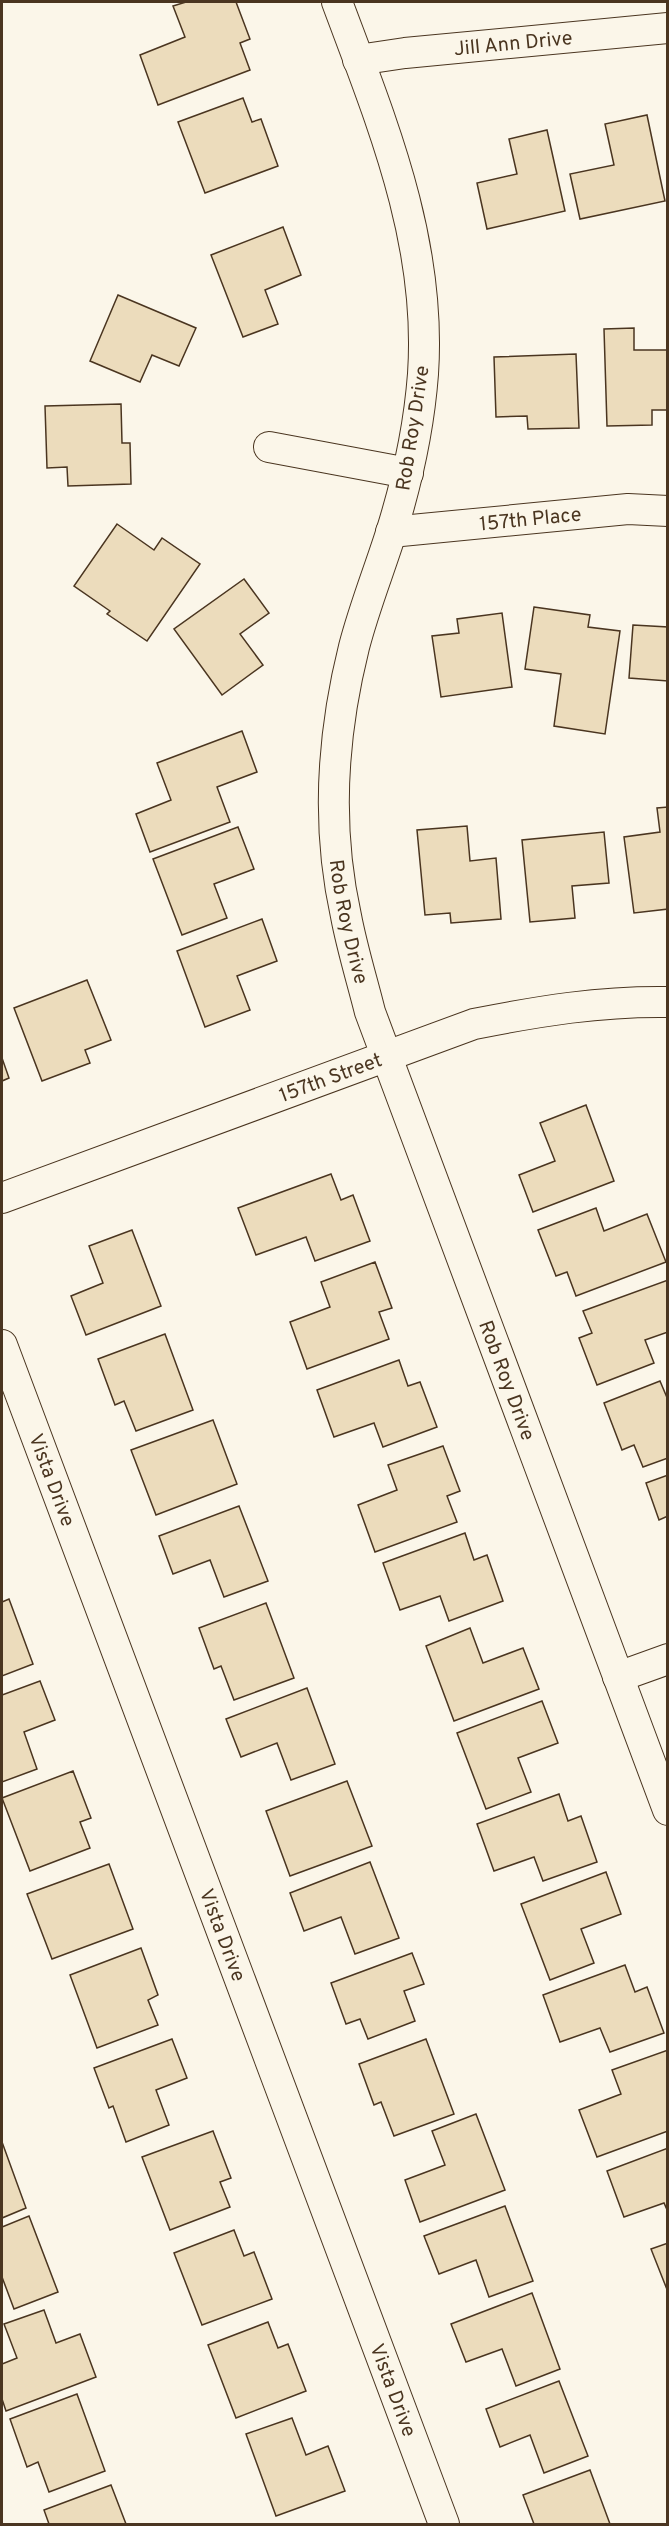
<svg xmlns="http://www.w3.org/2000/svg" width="669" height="2526" font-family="Overpass,sans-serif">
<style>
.building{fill:#ecdcbc;stroke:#4a3520;stroke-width:1.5}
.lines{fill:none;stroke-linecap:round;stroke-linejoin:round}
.street-casing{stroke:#4a3520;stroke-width:32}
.street{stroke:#fbf6e9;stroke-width:30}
.labels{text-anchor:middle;stroke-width:4.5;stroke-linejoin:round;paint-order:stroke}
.street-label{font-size:20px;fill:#4a3520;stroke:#fbf6e9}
</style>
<rect width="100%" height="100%" fill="#fbf6e9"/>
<g class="building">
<path d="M186 2H236L250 39 240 43 250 70 158 105 140 55 185 37 173 6Z"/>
<path d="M243 98 252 122 261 119 278 166 205 193 178 122Z"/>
<path d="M647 115 665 201 580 219 570 174 614 165 605 124Z"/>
<path d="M547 130 565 211 487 229 477 183 517 174 509 139Z"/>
<path d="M283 227 301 275 265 290 278 324 243 337 211 255Z"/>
<path d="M118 295 196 328 179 366 152 355 140 382 90 361Z"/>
<path d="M634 328V350H668V410H652V425L607 426 604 329Z"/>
<path d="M576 354 579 428 528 429 527 416 496 417 494 357Z"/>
<path d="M121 404 122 443H130L131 484 68 486 67 467 47 468 45 406Z"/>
<path d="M117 524 154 550 162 538 200 564 147 641 107 614 110 611 74 586Z"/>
<path d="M244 579 269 613 240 634 263 665 222 695 174 629Z"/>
<path d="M534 607 590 615 588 627 620 631 605 734 554 726 561 674 525 669Z"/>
<path d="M502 613 512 687 441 697 432 636 459 633 457 619Z"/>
<path d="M633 625 668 627V681L629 678Z"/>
<path d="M242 731 257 772 217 787 230 822 150 852 136 814 171 800 157 763Z"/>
<path d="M668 807V909L634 913 624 837 660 832 657 808Z"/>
<path d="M467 826 470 861 496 858 501 919 451 923 450 913 425 915 417 830Z"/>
<path d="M238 827 254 869 214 884 227 918 182 935 153 859Z"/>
<path d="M604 832 609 883 572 886 575 918 530 922 522 840Z"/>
<path d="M262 919 277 961 237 976 250 1010 205 1027 177 951Z"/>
<path d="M87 980 111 1040 85 1050 90 1063 42 1081 14 1008Z"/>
<path d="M2 1058 9 1078 2 1081Z"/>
<path d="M586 1105 614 1181 533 1212 519 1175 555 1161 540 1123Z"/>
<path d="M331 1174 341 1200 353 1195 370 1241 315 1261 306 1237 256 1255 238 1208Z"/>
<path d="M596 1208 604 1231 647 1214 666 1262 576 1296 567 1272 556 1276 538 1230Z"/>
<path d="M132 1230 161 1306 86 1335 71 1296 103 1283 89 1246Z"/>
<path d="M375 1262 392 1308 379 1312 389 1339 307 1369 290 1322 330 1307 321 1282Z"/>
<path d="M668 1280V1332L645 1340 654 1363 597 1385 579 1338 592 1333 583 1311Z"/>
<path d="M165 1334 193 1410 136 1431 124 1401 115 1405 98 1359Z"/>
<path d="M399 1360 408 1386 420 1382 437 1427 383 1447 374 1423 334 1437 317 1390Z"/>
<path d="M660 1381 668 1400V1458L643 1467 634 1445 622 1450 604 1403Z"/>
<path d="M213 1420 237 1484 156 1515 131 1450Z"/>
<path d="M443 1446 460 1491 447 1496 457 1522 375 1552 358 1505 397 1490 388 1465Z"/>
<path d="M668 1475V1516L659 1520 646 1483Z"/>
<path d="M239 1506 268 1581 224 1597 210 1560 173 1574 159 1536Z"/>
<path d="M465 1533 474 1560 487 1555 503 1601 449 1621 440 1596 400 1610 383 1563Z"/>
<path d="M9 1599 33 1664 2 1676V1602Z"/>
<path d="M266 1603 294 1678 234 1700 221 1666 214 1669 199 1628Z"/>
<path d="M470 1628 483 1663 523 1648 539 1689 454 1721 426 1646Z"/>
<path d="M40 1681 55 1720 24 1732 37 1769 2 1782V1695Z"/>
<path d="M307 1688 335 1764 291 1780 277 1743 241 1757 226 1719Z"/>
<path d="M542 1701 558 1743 518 1758 531 1792 486 1809 457 1733Z"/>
<path d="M73 1771 91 1818 80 1822 90 1848 30 1871 2 1798Z"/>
<path d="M347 1781 372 1846 290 1876 266 1811Z"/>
<path d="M559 1794 568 1821 581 1816 597 1862 543 1881 534 1857 494 1871 477 1824Z"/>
<path d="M370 1862 399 1938 355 1954 341 1917 304 1931 290 1893Z"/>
<path d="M109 1864 133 1929 52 1959 27 1894Z"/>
<path d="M606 1872 621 1914 581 1929 594 1963 550 1980 521 1904Z"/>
<path d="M141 1948 158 1995 148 2000 158 2025 97 2048 70 1975Z"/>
<path d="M412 1953 424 1984 404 1991 415 2021 368 2039 360 2019 346 2024 331 1983Z"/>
<path d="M625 1965 635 1992 647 1987 664 2033 610 2052 600 2028 560 2042 543 1995Z"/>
<path d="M172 2039 187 2078 156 2090 169 2125 126 2142 113 2106 109 2108 94 2068Z"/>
<path d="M426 2039 454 2114 394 2136 381 2102 374 2105 359 2064Z"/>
<path d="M668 2050V2131L597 2157 579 2110 621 2094 612 2070Z"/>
<path d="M476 2114 505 2190 420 2222 405 2180 445 2165 432 2131Z"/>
<path d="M213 2131 231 2178 220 2182 230 2207 170 2230 142 2157Z"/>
<path d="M2 2142 26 2208 2 2218Z"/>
<path d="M668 2148V2212L664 2203 624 2217 607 2171Z"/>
<path d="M505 2206 533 2281 489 2297 476 2260 439 2274 424 2236Z"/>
<path d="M29 2216 58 2292 14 2309 2 2277V2227Z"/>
<path d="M234 2230 244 2256 254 2252 272 2299 202 2325 174 2253Z"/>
<path d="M668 2243V2292L651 2249Z"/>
<path d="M532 2293 560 2369 516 2386 502 2349 466 2362 451 2324Z"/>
<path d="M44 2310 56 2343 80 2334 96 2377 6 2411 2 2399V2364L17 2358 4 2324Z"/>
<path d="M268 2322 278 2348 288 2344 306 2391 236 2418 208 2345Z"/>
<path d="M559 2381 588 2456 544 2473 530 2435 500 2447 486 2409Z"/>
<path d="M77 2394 105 2471 49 2492 38 2462 27 2467 10 2419Z"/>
<path d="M292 2418 306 2455 328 2446 345 2491 276 2516 246 2434Z"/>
<path d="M590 2470 610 2524H534L523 2495Z"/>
<path d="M111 2485 126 2524H49L44 2510Z"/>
</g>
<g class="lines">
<g class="street-casing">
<g id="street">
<path id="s1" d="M337 2C382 123 432 241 423 374 419 427 407 482 391 533 379 571 364 608 354 647 332 735 326 826 346 916 352 948 362 980 370 1012L668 1810"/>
<path id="s2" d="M358 60 405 53 668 28"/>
<path d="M269 447 408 473"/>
<path id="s3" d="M391 532 628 509 668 511"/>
<path id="s4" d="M2 1198 474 1024C540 1011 600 1001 668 1002"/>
<path id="s5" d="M2 1345 444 2524"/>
<path d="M618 1677 668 1659"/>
</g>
</g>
<use href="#street" class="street"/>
</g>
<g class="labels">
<g class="street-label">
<text dy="7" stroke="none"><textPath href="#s2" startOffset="156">Jill Ann Drive</textPath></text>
<text transform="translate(412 428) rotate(-81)" y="7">Rob Roy Drive</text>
<text dy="7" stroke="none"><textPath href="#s3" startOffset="140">157th Place</textPath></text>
<text dy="7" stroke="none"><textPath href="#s1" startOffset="945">Rob Roy Drive</textPath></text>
<text dy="7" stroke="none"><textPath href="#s4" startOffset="350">157th Street</textPath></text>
<text dy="7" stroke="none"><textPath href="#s1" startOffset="1431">Rob Roy Drive</textPath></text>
<text dy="7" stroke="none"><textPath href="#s5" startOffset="144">Vista Drive</textPath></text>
<text dy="7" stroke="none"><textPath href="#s5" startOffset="630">Vista Drive</textPath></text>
<text dy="7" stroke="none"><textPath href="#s5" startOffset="1116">Vista Drive</textPath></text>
</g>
</g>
<rect width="669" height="2526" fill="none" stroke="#4a3520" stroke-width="6"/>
</svg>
